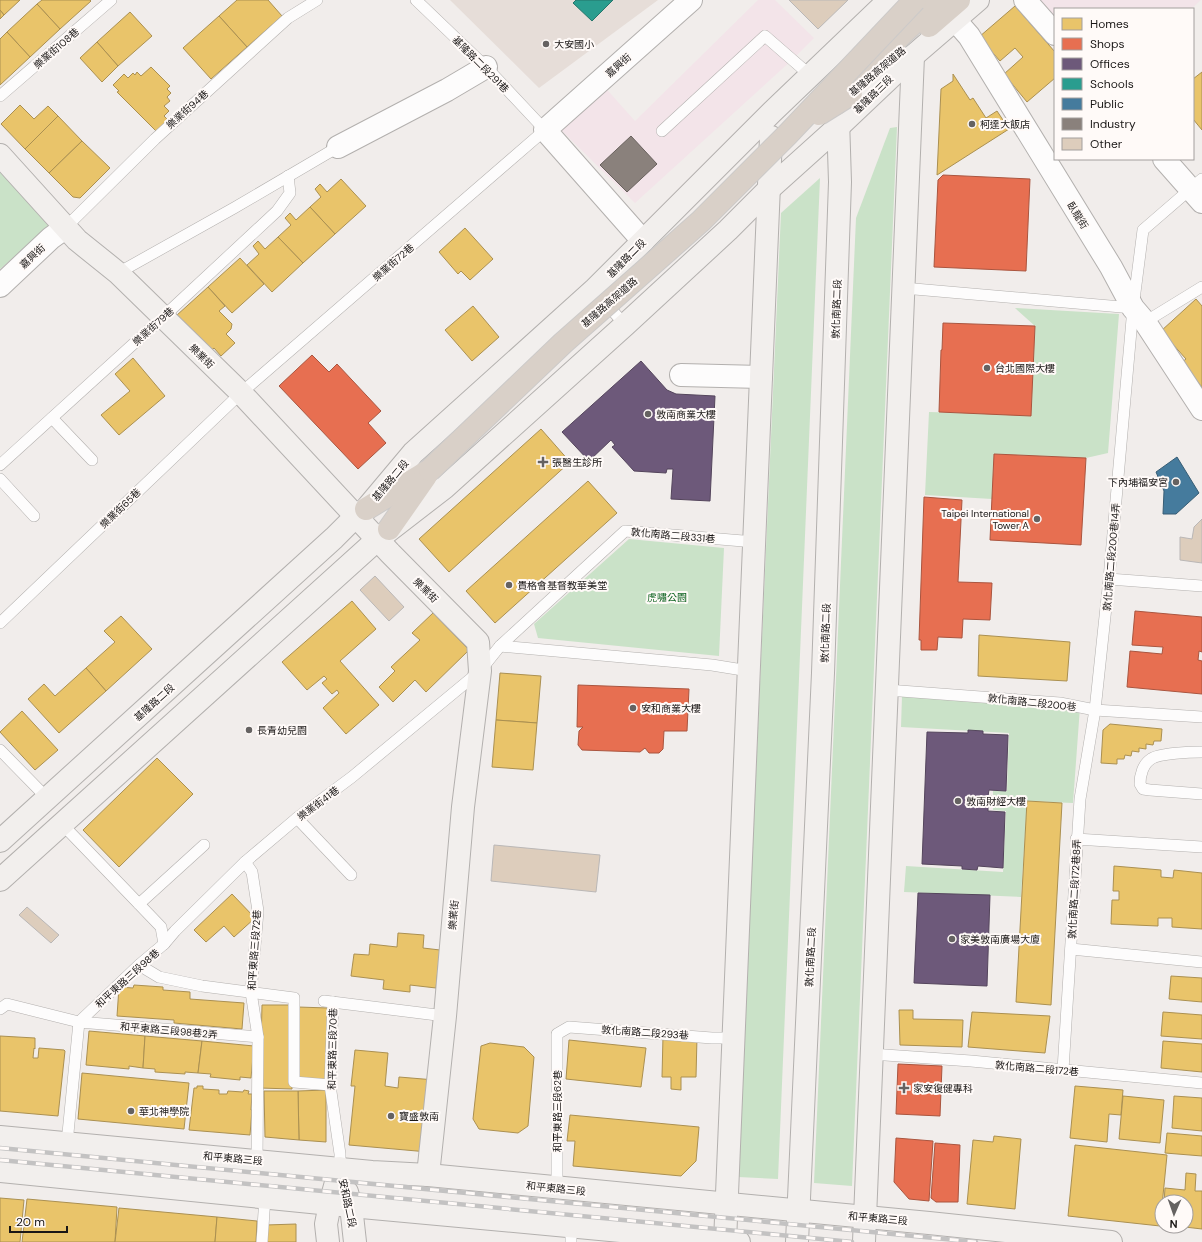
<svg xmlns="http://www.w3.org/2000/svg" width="1202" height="1242" font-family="'DM Sans','Noto Sans TC',sans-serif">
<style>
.built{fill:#e6ddd8}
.industrial{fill:#f3e4e9}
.green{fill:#cae2c8}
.homes{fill:#e9c46a;stroke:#ab9051}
.shops{fill:#e76f51;stroke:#aa553f}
.offices{fill:#6d597a;stroke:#54455c}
.schools{fill:#2a9d8f;stroke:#25756b}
.public{fill:#457b9d;stroke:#385d74}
.industry{fill:#8a817c;stroke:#68615d}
.building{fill:#ddcdbc;stroke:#bab7b6}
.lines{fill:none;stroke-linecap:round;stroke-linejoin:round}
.lane-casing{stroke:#b3b0ae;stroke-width:12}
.street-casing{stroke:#b3b0ae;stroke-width:24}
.secondary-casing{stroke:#b3b0ae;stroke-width:24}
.highway-casing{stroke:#cccac9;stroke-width:24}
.lane{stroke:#fdfcfc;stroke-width:11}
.street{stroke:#fdfcfc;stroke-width:22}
.secondary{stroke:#f2efed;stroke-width:22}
.highway{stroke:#d9d0c8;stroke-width:22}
.rail-casing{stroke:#c3c2c2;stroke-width:4.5}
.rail{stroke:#fffaf8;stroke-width:3;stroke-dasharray:9;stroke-linecap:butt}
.highway-bridge-casing{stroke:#cccac9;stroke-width:24;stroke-linecap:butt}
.highway-bridge{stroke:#d9d0c8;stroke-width:22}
.poi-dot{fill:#656261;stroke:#fffaf8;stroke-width:1.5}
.labels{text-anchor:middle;stroke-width:4;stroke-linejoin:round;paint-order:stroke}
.poi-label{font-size:10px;fill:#1a1716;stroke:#fffaf8;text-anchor:start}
.street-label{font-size:10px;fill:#1a1716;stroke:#fffaf8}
.park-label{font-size:10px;fill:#0a601d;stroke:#fffaf8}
</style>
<rect width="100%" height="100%" fill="#f1edeb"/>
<path class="built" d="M450 0H658L539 88Z"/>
<g class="industrial">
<path d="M758 0H775L814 38 793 59 635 203 554 123 602 84 635 121Z"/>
<path d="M1040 0H1201L1191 9H1055V18Z"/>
</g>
<g class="green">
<path d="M897 127 852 1186 814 1183 856 218 890 128Z"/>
<path d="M0 159 59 219 0 269Z"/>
<path d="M820 178 778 1179 738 1177 781 213Z"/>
<path d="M1015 308 1119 314 1108 453 1086 458 994 454 992 499 925 495 929 412 1031 415 1035 326Z"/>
<path d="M629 539 724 548 719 656 538 638 534 624Z"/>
<path d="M902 696 1080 707 1073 803 1027 801 1021 897 904 892 906 866 1003 872 1006 811 993 810V791H1007L1009 733 901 727Z"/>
</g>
<g class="homes">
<path d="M0 0H20L4 15 0 10Z"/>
<path d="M42 0H90L91 1 60 29 37 4Z"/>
<path d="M237 0H268L282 16 247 47 219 16Z"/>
<path d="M37 4 60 29 30 57 7 32Z"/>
<path d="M1015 6 1055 52V78L1027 102 1004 74 1023 57 1015 48 1000 61 979 37Z"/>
<path d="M0 10 4 15 0 19Z"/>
<path d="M130 12 152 36 118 66 97 42Z"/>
<path d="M219 16 247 47 211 79 183 48Z"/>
<path d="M7 32 30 57 0 85V39Z"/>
<path d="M97 42 118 66 102 82 80 58Z"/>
<path d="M151 67 170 86 167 89 171 93 167 97 170 101 164 106 169 111 164 116 169 121 158 133 117 92 119 91 113 85 124 74 128 78 133 73 135 75 137 72 141 76Z"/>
<path d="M1202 72V130L1193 119V79Z"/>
<path d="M953 74 970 100 973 98 986 118 997 111 1009 129 937 175 941 89 953 81Z"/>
<path d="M20 105 34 119 48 106 58 116 25 149 1 124Z"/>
<path d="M58 116 82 141 49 173 25 149Z"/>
<path d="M82 141 110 168 80 198 73 197 49 173Z"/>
<path d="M341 179 366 206 335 234 310 207 321 197 315 189 320 184 327 192Z"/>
<path d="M310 207 335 234 303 263 278 237 291 225 285 218 290 213 296 220Z"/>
<path d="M465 228 493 259 470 280 461 271 458 274 439 252Z"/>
<path d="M278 237 303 263 272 292 247 265 259 254 253 246 258 241 265 249Z"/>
<path d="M240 258 264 284 232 313 208 287Z"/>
<path d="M208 287 225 306 219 311 232 324 231 329 226 334 235 343 221 356 214 348 207 354 177 322V315Z"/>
<path d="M1196 299 1202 306V387L1181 363 1186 359 1161 331Z"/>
<path d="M473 306 499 337 472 361 445 330Z"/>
<path d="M133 358 165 396 119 435 101 415 130 391 115 374Z"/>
<path d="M541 429 570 462 449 572 419 539Z"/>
<path d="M588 481 617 513 495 623 466 591Z"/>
<path d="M352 601 376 629 340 661 379 705 346 734 323 708 339 693 337 690 332 694 322 683 327 679 324 676 307 690 282 662Z"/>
<path d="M433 613 469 650 426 692 415 680 393 702 379 687 395 671 391 667 420 640 412 633Z"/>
<path d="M121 616 152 649 106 691 86 668 115 642 104 631Z"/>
<path d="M979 635 1070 642 1067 681 978 676Z"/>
<path d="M86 668 106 691 59 733 28 699 44 684 55 696Z"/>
<path d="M500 673 541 676 537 723 496 720Z"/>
<path d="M22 711 58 750 35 770 0 732Z"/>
<path d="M496 720 537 723 533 770 492 767Z"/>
<path d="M1110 724 1162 729 1161 741H1154L1153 745 1146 744V749L1139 748V752L1132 751 1131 756 1125 755 1124 759H1117V764L1101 763 1103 730Z"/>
<path d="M157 758 193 794 119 867 83 830Z"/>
<path d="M1027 801 1062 803 1051 1005 1016 1002Z"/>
<path d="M1114 866 1161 870V877L1173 878 1174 870 1202 873V929L1172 927V918H1158V926L1111 924 1112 900H1119V891H1113Z"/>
<path d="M232 894 255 918 234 937 224 926 206 942 194 930Z"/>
<path d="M398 933 424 935 423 948 440 950 436 988 410 985V992L383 989 384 980 351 976 354 954 369 955 370 944 397 947Z"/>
<path d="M1171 976 1202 978V1002L1169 999Z"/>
<path d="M134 985 163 987V990L190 992V999L244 1003 242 1029 174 1023V1020L117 1016 119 987 133 988Z"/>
<path d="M262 1005H294L292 1089 260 1088Z"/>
<path d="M298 1007 328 1008V1081H296Z"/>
<path d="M899 1010H913V1019L963 1020 962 1047 900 1045Z"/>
<path d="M972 1012 1050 1016 1045 1053 968 1047Z"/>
<path d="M1163 1012 1202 1015V1039L1161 1036Z"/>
<path d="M89 1031 145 1036 143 1068 129 1066V1069L86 1065Z"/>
<path d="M0 1036 35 1038V1049L34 1048 33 1058H38L39 1048 64 1050 65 1051 58 1116 0 1111Z"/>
<path d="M145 1036 202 1041 198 1073 185 1072V1074L155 1072V1069L143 1068Z"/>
<path d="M663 1036 697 1037 696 1077H681V1090L671 1089V1077H662Z"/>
<path d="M569 1040 646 1048 641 1087 566 1079Z"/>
<path d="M202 1041 254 1046 251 1078 240 1077V1080L210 1077 211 1074 198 1073Z"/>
<path d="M1163 1041 1202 1044V1072L1161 1068Z"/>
<path d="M490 1043 524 1047 534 1057 528 1126 518 1133 479 1129 473 1119 481 1046Z"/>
<path d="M355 1050 388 1053 385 1086 398 1088 399 1077 435 1080 428 1152 349 1145 355 1086H351Z"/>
<path d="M82 1073 189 1083 184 1129 78 1119Z"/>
<path d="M197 1086H203V1089L219 1090V1094H227L228 1091 243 1092 244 1090 249 1091 248 1094H252L251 1110H252L250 1135 189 1130 194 1088H197Z"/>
<path d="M1075 1086 1123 1090 1121 1115 1109 1114 1107 1142 1070 1138Z"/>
<path d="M326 1090V1142L299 1140 298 1091Z"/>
<path d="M264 1091H298L299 1140 265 1137Z"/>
<path d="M1123 1096 1164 1100 1160 1143 1119 1139Z"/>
<path d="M1174 1096 1202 1098V1131L1172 1128Z"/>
<path d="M570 1115 699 1127 696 1161 681 1176 573 1166 575 1141H567Z"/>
<path d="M1167 1133 1202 1136V1156L1165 1153Z"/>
<path d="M994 1136 1021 1139 1015 1209 967 1204 973 1140 993 1142Z"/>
<path d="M1075 1145 1167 1155 1160 1226 1068 1216Z"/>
<path d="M1186 1173 1196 1174 1195 1191H1202V1229L1176 1226H1186V1202H1164L1165 1188 1185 1190Z"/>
<path d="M0 1198 24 1200 20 1242H0Z"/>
<path d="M27 1199 117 1207 115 1242H22Z"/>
<path d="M119 1208 217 1217 215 1242H115Z"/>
<path d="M217 1217 257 1221 256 1242H215Z"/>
<path d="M296 1224V1242H267L266 1225Z"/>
</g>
<g class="shops">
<path d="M943 175 1030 179 1026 271 934 267 938 180Z"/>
<path d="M943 323 1035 326 1031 416 939 412 941 350H942Z"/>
<path d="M312 355 329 372 337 364 381 411 368 423 386 443 358 469 279 386Z"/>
<path d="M994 454 1086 458 1081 545 990 540Z"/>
<path d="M924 497 962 500 958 582 992 583 990 620 963 619 962 638 938 637 937 650H921V640H919Z"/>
<path d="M1135 611 1202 617V652L1199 651 1198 660 1202 661V694L1127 687 1130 651 1162 654 1163 647 1132 645Z"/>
<path d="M578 685 689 689 687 731H664L663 749 659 753H649L645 748 640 752 582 750 578 745 579 731 583 727H577Z"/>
<path d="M898 1064 942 1066 940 1116 896 1114Z"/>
<path d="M896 1138 933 1141 929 1201 909 1199 894 1182Z"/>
<path d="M935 1143 960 1145 958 1202H936L931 1198Z"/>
</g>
<g class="offices">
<path d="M641 361 667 390 676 394 715 396 710 501 671 499 673 469H667L666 473 634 471 612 447 615 445 611 440 589 461 562 432Z"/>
<path d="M968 730 983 731V734L1008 735 1006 791 989 790 988 796H992V805H988V811L1005 812 1003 868 978 866 977 870 962 869V866L922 864 927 732 968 733Z"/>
<path d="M918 893 990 895 987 986 914 983Z"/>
</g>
<path class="schools" d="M576 0H613L592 21 573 3Z"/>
<path class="public" d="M1177 457 1199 493 1176 514H1163L1164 491 1156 472Z"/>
<path class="industry" d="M631 136 657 164 627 192 600 165Z"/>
<g class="building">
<path d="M789 0H848L818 29Z"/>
<path d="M1202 519V563L1180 560V537L1192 539 1194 527Z"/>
<path d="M375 576 404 607 389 621 360 590Z"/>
<path d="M494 845 600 855 596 892 491 881Z"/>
<path d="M27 907 59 935 51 943 19 915Z"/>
</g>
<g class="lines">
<g class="lane-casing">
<g id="lane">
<path d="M0 96 111 0"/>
<path d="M662 131 765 36 811 76"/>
<path d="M65 228 155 139 288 18 317 0"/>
<path d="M118 273 234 208 338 147"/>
<path d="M903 288 1133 308"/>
<path d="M604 301 625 325"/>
<path d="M1145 322 1202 287"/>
<path d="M52 418 92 460"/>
<path d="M0 465 163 317 277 211 290 193 288 176"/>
<path d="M0 479 34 516"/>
<path d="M1109 579 1202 586"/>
<path d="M0 623 241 393 545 130 486 67 416 0"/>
<path d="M500 646 712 665 749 671"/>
<path d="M887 690 1060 703 1095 710 1202 717"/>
<path d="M0 750 47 798"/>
<path d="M1202 752C1192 752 1159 753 1151 759 1143 764 1140 775 1140 784L1143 789 1150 790 1202 794"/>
<path d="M297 818 351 875"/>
<path d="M62 824 161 927 164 944 139 965 79 1022 67 1143"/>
<path d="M1076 839 1202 847"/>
<path d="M245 862 252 872 258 911 251 992 258 1037 257 1160"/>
<path d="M139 904 204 845"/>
<path d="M164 944 175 931 245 862 297 818 352 777 480 671 500 646 625 531 755 542"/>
<path d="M1071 949 1202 962"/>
<path d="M139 965 159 977 202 986 294 998V1082L330 1085"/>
<path d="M324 1001 445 1016"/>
<path d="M333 1002 330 1085 340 1154V1168"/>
<path d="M0 1009 7 1004 79 1022 258 1037"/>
<path d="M871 1054 971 1061 1202 1083"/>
<path d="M1063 1070 1080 799 1095 710 1109 579 1133 308 1143 230 1202 179"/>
<path d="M557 1188V1034L569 1027 712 1038H734"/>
<path d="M571 1226V1242"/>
<path d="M262 1242 265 1197"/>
</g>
</g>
<g class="street-casing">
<g id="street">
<path d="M1025 0 1055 34"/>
<path d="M955 20 969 36 1111 267 1133 308 1145 322 1202 409"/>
<path d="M338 147 447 90 486 67"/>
<path d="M1164 159 1202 202"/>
<path d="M643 241 545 130 691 0"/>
<path d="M0 286 51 238 65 228"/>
<path d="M681 375 761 377"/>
</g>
</g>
<g class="secondary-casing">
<g id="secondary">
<path d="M0 155 77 240 118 273 241 393 390 553 478 642 480 671 463 807 445 1016 428 1175"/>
<path d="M0 841 334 538 356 516 366 509 413 453 594 290 772 112 889 0"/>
<path d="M0 880 378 539 444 488 625 325 728 230 769 189 838 127 913 56 978 0"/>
<path d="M0 1137 372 1172 428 1175 929 1223 1111 1242"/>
<path d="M0 1171 351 1206 739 1242"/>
<path d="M347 1192 351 1206 355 1242"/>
<path d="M328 1242 326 1224 330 1204 340 1168"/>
<path d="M725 1242 771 137"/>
<path d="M797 1242 823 673 840 182 838 119"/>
<path d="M864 1242 913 56"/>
</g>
</g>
<g class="highway-casing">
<g id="highway">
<path d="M929 26 959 0"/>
<path d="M837 104C867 66 903 33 938 0"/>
<path d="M366 509 430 470"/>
<path d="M389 529 426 476"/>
</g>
</g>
<use href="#lane" class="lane"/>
<use href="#street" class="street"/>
<use href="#secondary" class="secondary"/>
<use href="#highway" class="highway"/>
<g class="rail-casing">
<g id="rail">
<path d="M0 1148 976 1242"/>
<path d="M0 1160 852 1242"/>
</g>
</g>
<use href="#rail" class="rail"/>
<g class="highway-bridge-casing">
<g id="highway-bridge">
<path d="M819 114 851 94"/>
<path d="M430 470 563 343 701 221 788 134 915 0"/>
</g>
</g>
<use href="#highway-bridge" class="highway-bridge"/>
</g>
<g class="poi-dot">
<circle cx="546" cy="44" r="4"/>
<circle cx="972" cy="124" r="4"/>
<circle cx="987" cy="368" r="4"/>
<circle cx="648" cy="414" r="4"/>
<path d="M541 456h4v4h4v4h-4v4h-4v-4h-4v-4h4z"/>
<circle cx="1176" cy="482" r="4"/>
<circle cx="1037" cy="519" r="4"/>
<circle cx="509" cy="585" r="4"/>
<circle cx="633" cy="708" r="4"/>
<circle cx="249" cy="730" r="4"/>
<circle cx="958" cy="801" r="4"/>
<circle cx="952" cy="939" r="4"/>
<path d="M902 1082h4v4h4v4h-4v4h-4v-4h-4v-4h4z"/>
<circle cx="131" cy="1111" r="4"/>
<circle cx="391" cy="1116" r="4"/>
</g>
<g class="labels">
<g class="poi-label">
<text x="554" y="48">大安國小</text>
<text x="980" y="128">柯達大飯店</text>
<text x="995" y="372">台北國際大樓</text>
<text x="656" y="418">敦南商業大樓</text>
<text x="552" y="466">張醫生診所</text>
<text x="1168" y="486" text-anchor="end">下內埔福安宮</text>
<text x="1029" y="517" text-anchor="end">Taipei International<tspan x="1029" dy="12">Tower A</tspan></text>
<text x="517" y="589">貴格會基督教華美堂</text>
<text x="641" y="712">安和商業大樓</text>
<text x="257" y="734">長青幼兒園</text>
<text x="966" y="805">敦南財經大樓</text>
<text x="960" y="943">家美敦南廣場大廈</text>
<text x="913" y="1092">家安復健專科</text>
<text x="139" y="1115">華北神學院</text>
<text x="399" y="1120">寶盛敦南</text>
</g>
<g class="street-label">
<text transform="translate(56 48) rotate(-41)" y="4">樂業街108巷</text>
<text transform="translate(481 64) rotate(45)" y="4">基隆路二段291巷</text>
<text transform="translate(618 65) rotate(-42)" y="4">嘉興街</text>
<text transform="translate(877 71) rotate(-40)" y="4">基隆路高架道路</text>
<text transform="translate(873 94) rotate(-44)" y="4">基隆路三段</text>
<text transform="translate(187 109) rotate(-42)" y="4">樂業街94巷</text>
<text transform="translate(1078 215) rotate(58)" y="4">臥龍街</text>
<text transform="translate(32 256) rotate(-43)" y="4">嘉興街</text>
<text transform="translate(626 258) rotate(-45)" y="4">基隆路二段</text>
<text transform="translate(393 262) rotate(-41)" y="4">樂業街72巷</text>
<text transform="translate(609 302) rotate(-41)" y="4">基隆路高架道路</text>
<text transform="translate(836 309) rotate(-88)" y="4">敦化南路二段</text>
<text transform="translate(153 326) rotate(-42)" y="4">樂業街79巷</text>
<text transform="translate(202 356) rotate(44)" y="4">樂業街</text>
<text transform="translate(390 480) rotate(-50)" y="4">基隆路二段</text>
<text transform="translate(120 508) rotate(-44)" y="4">樂業街65巷</text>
<text transform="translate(673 535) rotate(5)" y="4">敦化南路二段331巷</text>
<text transform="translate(1111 557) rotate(-85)" y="4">敦化南路二段200巷14弄</text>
<text transform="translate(426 590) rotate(45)" y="4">樂業街</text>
<text transform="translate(825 633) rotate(-88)" y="4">敦化南路二段</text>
<text transform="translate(154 702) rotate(-42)" y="4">基隆路二段</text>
<text transform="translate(1032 702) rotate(6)" y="4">敦化南路二段200巷</text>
<text transform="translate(318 803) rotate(-37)" y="4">樂業街41巷</text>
<text transform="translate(1074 889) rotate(-87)" y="4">敦化南路二段172巷8弄</text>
<text transform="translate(453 915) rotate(-85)" y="4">樂業街</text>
<text transform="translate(254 950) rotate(-86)" y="4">和平東路三段72巷</text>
<text transform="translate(810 957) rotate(-87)" y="4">敦化南路二段</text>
<text transform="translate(127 978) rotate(-42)" y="4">和平東路三段98巷</text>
<text transform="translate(169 1030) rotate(5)" y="4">和平東路三段98巷2弄</text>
<text transform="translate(645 1032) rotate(4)" y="4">敦化南路二段293巷</text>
<text transform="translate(332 1049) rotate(-89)" y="4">和平東路三段70巷</text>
<text transform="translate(1037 1068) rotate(5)" y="4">敦化南路二段172巷</text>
<text transform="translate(557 1111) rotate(-90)" y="4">和平東路三段62巷</text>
<text transform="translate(233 1158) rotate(5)" y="4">和平東路三段</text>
<text transform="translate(556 1188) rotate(6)" y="4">和平東路三段</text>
<text transform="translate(348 1203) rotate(78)" y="4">安和路二段</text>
<text transform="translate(878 1218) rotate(5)" y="4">和平東路三段</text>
</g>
<g class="park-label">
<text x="667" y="601">虎嘯公園</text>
</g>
</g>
<rect x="1054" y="8" width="140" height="152" fill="#fffaf8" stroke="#a39f9e"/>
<rect x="1062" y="18" width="20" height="12" fill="#e9c46a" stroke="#a39f9e"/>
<text x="1090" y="28" font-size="12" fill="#1a1716">Homes</text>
<rect x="1062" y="38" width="20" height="12" fill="#e76f51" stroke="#a39f9e"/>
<text x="1090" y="48" font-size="12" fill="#1a1716">Shops</text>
<rect x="1062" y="58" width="20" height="12" fill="#6d597a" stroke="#a39f9e"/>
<text x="1090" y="68" font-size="12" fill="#1a1716">Offices</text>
<rect x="1062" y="78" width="20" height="12" fill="#2a9d8f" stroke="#a39f9e"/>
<text x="1090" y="88" font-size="12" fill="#1a1716">Schools</text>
<rect x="1062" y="98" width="20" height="12" fill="#457b9d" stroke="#a39f9e"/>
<text x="1090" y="108" font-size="12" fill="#1a1716">Public</text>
<rect x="1062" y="118" width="20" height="12" fill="#8a817c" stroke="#a39f9e"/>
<text x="1090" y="128" font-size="12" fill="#1a1716">Industry</text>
<rect x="1062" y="138" width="20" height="12" fill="#ddcdbc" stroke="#a39f9e"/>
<text x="1090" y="148" font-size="12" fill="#1a1716">Other</text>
<g transform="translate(1174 1214) rotate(182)"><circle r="19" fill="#fffaf8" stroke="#a39f9e"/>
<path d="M0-3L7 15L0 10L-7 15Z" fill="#656261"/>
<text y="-6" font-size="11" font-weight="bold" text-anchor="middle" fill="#1a1716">N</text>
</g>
<path d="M10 1226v6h57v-6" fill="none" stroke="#1a1716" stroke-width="2"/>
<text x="16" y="1226" font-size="12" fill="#1a1716" stroke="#fffaf8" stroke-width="3" paint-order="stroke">20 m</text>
</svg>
